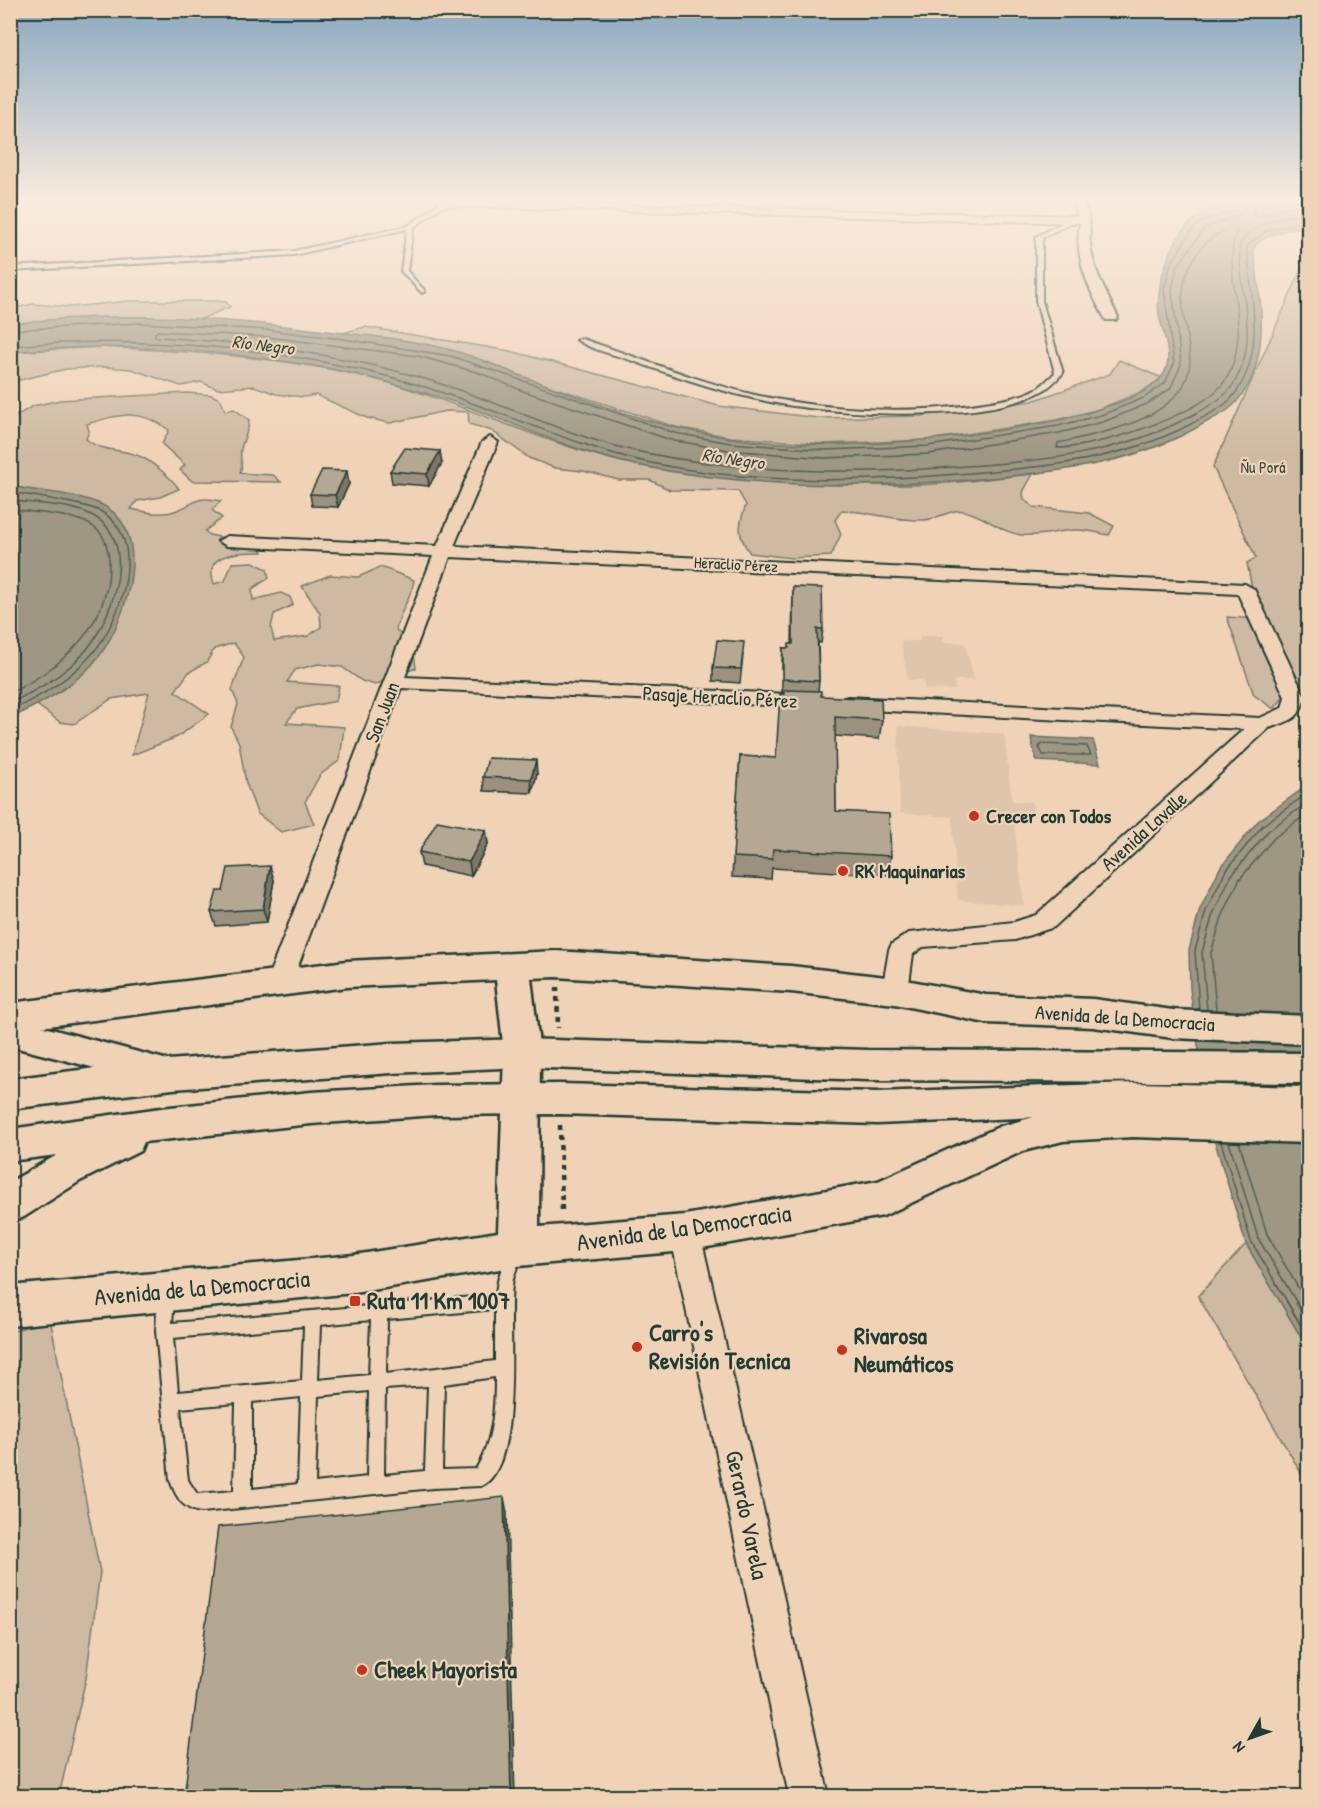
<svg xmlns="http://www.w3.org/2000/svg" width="1319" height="1807" font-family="'Patrick Hand',sans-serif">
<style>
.built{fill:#dec5ac}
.green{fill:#cebaa2;stroke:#767c6b;stroke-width:1.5}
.water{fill:#9d9783;stroke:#6b7363;stroke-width:1.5}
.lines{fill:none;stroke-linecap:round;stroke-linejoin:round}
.shore-far1{stroke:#516154;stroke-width:1.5}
.shore{stroke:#516154;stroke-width:2}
.lane-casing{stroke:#1f3d34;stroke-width:4}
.street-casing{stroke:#1f3d34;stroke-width:4}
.secondary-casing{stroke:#1f3d34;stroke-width:5}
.highway-casing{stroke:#1f3d34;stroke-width:5}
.path{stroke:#1f3d34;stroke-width:4.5;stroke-dasharray:5 5;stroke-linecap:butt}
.lane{fill:#f0d2b7;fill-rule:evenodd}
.street{fill:#f0d2b7;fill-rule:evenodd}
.secondary{fill:#f0d2b7;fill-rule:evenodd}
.highway{fill:#f0d2b7;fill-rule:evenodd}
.wall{fill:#9c907e;stroke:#1f3d34;stroke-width:1.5}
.shaded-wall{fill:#7f7667;stroke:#1f3d34;stroke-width:1.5}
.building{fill:#b5a893;stroke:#1f3d34;stroke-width:1.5}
.poi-dot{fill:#c8321e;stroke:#f0d2b7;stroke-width:2}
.labels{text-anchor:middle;stroke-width:4.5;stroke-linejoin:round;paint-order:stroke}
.far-park-label{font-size:16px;fill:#304a3f;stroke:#f0d2b7}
.far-street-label{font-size:16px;fill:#1f3d34;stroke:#f0d2b7}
.far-water-label{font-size:18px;font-style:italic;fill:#324a40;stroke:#f0d2b7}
.street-label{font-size:20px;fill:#1f3d34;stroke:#f0d2b7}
.poi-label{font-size:20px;font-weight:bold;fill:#1f3d34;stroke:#f0d2b7;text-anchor:start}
.near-street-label{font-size:24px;fill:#1f3d34;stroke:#f0d2b7}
.near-poi-label{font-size:24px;font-weight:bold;fill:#1f3d34;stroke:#f0d2b7;text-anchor:start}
</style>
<rect width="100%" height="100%" fill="#f0d2b7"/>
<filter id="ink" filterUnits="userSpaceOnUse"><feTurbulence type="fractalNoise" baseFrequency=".0167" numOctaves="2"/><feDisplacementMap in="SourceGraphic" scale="12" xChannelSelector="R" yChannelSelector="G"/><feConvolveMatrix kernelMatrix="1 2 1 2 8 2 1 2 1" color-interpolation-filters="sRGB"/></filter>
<g filter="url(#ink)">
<g class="built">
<path d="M920 636H942L944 642 965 643 974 680H954L956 690 925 689 923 680H908L901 641H920Z"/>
<path d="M898 726 1004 734 1012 801 1032 802 1034 817 1013 815 1024 906 958 900 952 817 900 813Z"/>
</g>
<g class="green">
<path d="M1307 257 1308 690 1284 696 1274 709 1254 695 1227 617 1270 620 1253 593 1247 563 1256 558 1213 467Z"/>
<path d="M130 301H216L226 302 230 307 201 319 140 317 45 320 11 324 10 309 33 304 71 307Z"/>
<path d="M365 327 510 351 719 406 818 418 921 416 1032 401 1110 374 1119 360 1162 378 1141 392 1099 409 1057 420 928 440 824 444 731 437 676 427 528 379 485 361 343 333Z"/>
<path d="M99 347C198 352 297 357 393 384 475 408 555 449 638 465 728 483 822 486 914 485 954 484 994 478 1033 474L1023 492 1024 499 1033 507 1089 513 1114 526 1109 535C1099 533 1088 530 1077 530 1059 530 1041 537 1022 535 1001 533 985 515 964 511 951 508 937 520 924 520 896 521 870 512 842 510L835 520 841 534 831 556 791 558 750 553C737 535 738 526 746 505L738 491 670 490 650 480H619L583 471 555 468 529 458 492 431 469 424 468 412 446 411 390 423 367 418 316 395 304 397 276 394 254 386 218 389 201 382 181 386 131 369 105 367 66 369 11 382V352Z"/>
<path d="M187 393 212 395 221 400 225 411 234 409 249 420C249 431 243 439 241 449 239 459 244 463 240 473L273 475 281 482 192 481 180 470 185 465 162 444 169 430C140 408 120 414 87 424L89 431 86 439C102 453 121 448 139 456 150 460 173 479 179 489L160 497 137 501 131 509C145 512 161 516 175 511 198 503 194 495 221 501L212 510 222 518 205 531 209 535 258 544 263 552C249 552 214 551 212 570 211 574 213 580 214 584L225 581 232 563 253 562 267 569 269 578 252 589 253 600 281 593 290 597 293 605 274 614 271 628 274 641 308 636 321 627 320 613 302 586 330 575 358 577 381 567 414 580C411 599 399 612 396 630L413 646 416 668 375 685 362 681 342 667 319 664 295 670 287 682 339 686 336 701 297 709 286 723 344 727 340 760 320 775 305 802 314 824 281 832 257 813 246 783 239 743 231 727 238 704 232 690 244 657 234 643 214 649 207 662 189 672 175 691 209 714 177 737 132 755 149 693 111 699 74 724 60 722 37 705 72 682 101 504 11 486V419L33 406 60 400Z"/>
<path d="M1246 1244 1308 1349V1485L1198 1296Z"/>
<path d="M50 1319 100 1572 86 1678 59 1796H11L10 1332Z"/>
</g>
<g class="water">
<path d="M1240 201H1308V226C1292 229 1262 233 1253 249 1261 295 1272 360 1238 400 1230 411 1215 417 1203 424 1138 463 1065 471 991 478 873 489 753 489 636 465 573 452 515 423 454 402 405 386 353 371 302 364 207 349 106 342 11 352V324C116 310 221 318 326 331 368 336 410 339 451 350 478 357 504 370 530 379 578 397 628 416 677 428 789 454 908 446 1020 427 1047 422 1076 418 1102 408 1121 402 1151 393 1163 375 1175 357 1162 333 1159 314 1155 284 1173 230 1201 215 1213 209 1228 205 1240 201Z"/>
<path d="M11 486C37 492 76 493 100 504 156 529 127 618 100 655 79 684 42 703 11 718Z"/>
<path d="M1031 737 1093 740 1100 764 1036 761Z"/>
<path d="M1308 785V1349L1246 1244 1210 1126 1190 989 1189 950 1200 909 1220 868 1258 821Z"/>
</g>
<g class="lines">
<g class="shore-far1">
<path d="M1247 201 1241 214 1205 228 1177 267 1172 290 1181 365 1170 389 1147 404 1103 422 1059 433 929 454 824 458 728 450 671 440 523 391 480 373 418 356 267 337 158 331 154 334 157 337C247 343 338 353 425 379 497 400 565 436 640 452 747 474 858 475 967 466 1042 461 1120 454 1187 418 1206 408 1226 399 1236 380 1261 333 1236 289 1240 243 1256 222 1283 215 1308 213"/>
<path d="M1256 201 1253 215 1256 218 1283 208 1308 204"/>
<path d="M1233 227 1237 231C1224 260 1240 303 1238 335 1237 353 1233 372 1221 386 1195 416 1096 448 1057 448L1058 443C1097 434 1152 425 1179 392 1210 354 1161 308 1195 257 1205 241 1215 234 1233 227Z"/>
<path d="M10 330 140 323 268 330 343 339 451 356 675 433 730 443 824 450 928 446 1058 426 1101 415 1144 398 1165 383 1174 364 1164 289 1171 264 1192 230 1201 222 1236 209 1240 201"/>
<path d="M10 346C113 338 226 343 328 363 372 371 416 383 458 398 521 420 581 447 646 462 752 485 864 482 971 473 1047 467 1123 460 1191 424 1207 415 1227 407 1237 391 1266 347 1250 295 1247 246L1266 231 1308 220"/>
<path d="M10 492C30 496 84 503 100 511 150 538 121 621 92 654 70 679 40 697 10 711"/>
<path d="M10 500C36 505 71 503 95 517 141 544 110 625 82 655 62 676 36 691 10 703"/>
<path d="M10 509C33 513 77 513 95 528 107 537 109 552 109 565 109 627 61 668 10 693"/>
<path d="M1042 744 1087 746 1091 755H1043L1039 747Z"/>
<path d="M1199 1010 1195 951 1206 911 1225 872 1263 825 1308 793"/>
<path d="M1207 1010 1202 952 1213 914 1231 876 1268 831 1308 802"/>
<path d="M1216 1010 1211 953 1222 917 1239 880 1274 838 1308 813"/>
<path d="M1221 1142 1251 1241 1288 1303"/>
<path d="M1229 1142 1258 1238 1297 1303"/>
<path d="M1239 1142 1267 1234 1307 1303"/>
</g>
<g class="shore">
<path d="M1287 1302 1308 1337"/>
<path d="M1296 1302 1308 1322"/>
<path d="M1306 1302 1308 1305"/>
</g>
<g class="lane-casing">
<g id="lane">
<path d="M443 201 445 204 413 228 407 271 425 291 422 293 401 271 407 229 294 255 10 271V267L294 251 408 226Z"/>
<path d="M1082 218 1084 221 1070 223 1042 238V301L1063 373C1057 379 1050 387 1042 391 986 423 844 415 781 404 731 395 684 379 636 362 618 355 593 351 577 340L582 339C640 358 696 381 755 395 828 411 917 415 991 402 1006 399 1025 396 1038 388 1044 384 1050 377 1055 373L1036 301V237L1067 220Z"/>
<path d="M515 1247 520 1249 523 1254C519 1264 513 1274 512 1285 507 1324 524 1468 481 1486L433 1488 202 1512C183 1510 176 1497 170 1480L156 1331 157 1312 165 1290 171 1288 177 1290 179 1295 173 1312 172 1323 496 1295C497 1278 503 1264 510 1249ZM495 1309V1361L386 1374 387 1319ZM371 1320 369 1375 318 1380 320 1325ZM304 1326 302 1381 178 1392 173 1338ZM495 1377C495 1409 493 1441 476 1469L442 1470 444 1384ZM428 1386 425 1471 384 1475 385 1389ZM369 1391 367 1477 315 1483 318 1396ZM301 1397 298 1484 252 1489V1402ZM236 1403 234 1491 197 1494 188 1480 180 1408Z"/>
</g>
</g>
<g class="street-casing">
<g id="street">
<path d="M439 201 1079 216 1071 201H1082C1095 225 1086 231 1092 255 1097 277 1108 297 1118 317L1116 320H1106C1090 293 1073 256 1080 223L443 206 437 203Z"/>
<path d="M490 437 498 442 454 546 1245 584 1254 589 1305 697C1299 721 1291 720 1269 728L1054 927 1015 940 923 947 913 954 908 991 904 998 895 1001 886 998 882 991 889 950 892 944 909 933 1014 922 1036 915 1244 729 848 709 841 707 838 703 841 699 848 697 1260 718 1282 708 1285 697 1238 594 450 557 405 677 810 695 817 697 820 701 817 705 810 707 401 688 291 985 287 992 278 995 269 992 265 985 433 556 227 546 218 541 227 536 437 546 482 442Z"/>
<path d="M685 1220 696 1224 700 1233 829 1796H789L670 1233 674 1224Z"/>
</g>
</g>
<g class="secondary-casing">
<path id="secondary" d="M556 951 791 966 895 978 986 995 1093 999 1173 1010 1308 1016V1044L1173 1038 1093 1027 986 1023 895 1004 791 992 556 977 531 978 540 1053 539 1227 685 1215 878 1181 1001 1126 1063 1109 1133 1105 1308 1111V1143L1133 1137 1063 1141 1023 1151 883 1216 685 1251 518 1266 354 1293 10 1326V1286L354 1255 498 1232 504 1053 496 980 347 987 10 1031V1003L347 961Z"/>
</g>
<g class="highway-casing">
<g id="highway">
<path d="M10 1018 168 1060 392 1043 522 1039 867 1050 1308 1053V1083L867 1080 522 1067 392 1073 173 1089 10 1109V1079L95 1068 10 1046Z"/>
<path d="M1133 1083 1308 1087V1117L1133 1113 877 1124 560 1114 436 1115 311 1124 144 1142 140 1151 80 1181 24 1217 10 1222V1182L57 1155 10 1161V1129L161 1108 311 1092 436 1085 560 1084 877 1092Z"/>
</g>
</g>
<g class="path">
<path d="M557 987 558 1028"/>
<path d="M560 1125 562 1214"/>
</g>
<use href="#lane" class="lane"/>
<use href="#street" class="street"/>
<use href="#secondary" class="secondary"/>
<use href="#highway" class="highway"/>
</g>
<g class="wall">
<path d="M442 463 429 486 392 483 390 471Z"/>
<path d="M349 484 338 507 312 506 310 494Z"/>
<path d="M793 587 823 629 821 643 818 642 819 681 818 691 821 696 882 720 879 739 835 736 836 811 891 856 888 875 772 868 771 879 732 877 740 756 776 758 783 693H782V661L783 648H788L792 644Z"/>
<path d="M743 655 740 683 713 681V668Z"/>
<path d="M537 774 532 793 484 791 483 777Z"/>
<path d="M486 830 488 844 471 876 422 866 419 852Z"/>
<path d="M274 880 267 922 216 926 211 912 223 891Z"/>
</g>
<g class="shaded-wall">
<path d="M440 451 442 463 429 486 427 474Z"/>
<path d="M347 471 349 484 338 507 335 495Z"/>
<path d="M536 760 537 774 532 793 531 779Z"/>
<path d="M486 830 488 844 471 876 469 862Z"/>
<path d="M270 866 274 880 267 922 263 909Z"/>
<path d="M504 1497 507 1513 515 1797H511Z"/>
</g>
<g class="building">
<path d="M405 448 440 451 427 474 390 471Z"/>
<path d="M322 470 347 471 335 495 310 494Z"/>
<path d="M793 587 822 588 823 629H817L819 681 783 679V648H789V644H793Z"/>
<path d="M717 640 744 642 741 669 713 668Z"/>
<path d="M784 690 821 691V696L881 699 882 720 835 717 836 811 889 814 891 856 773 849 772 859 733 857 740 756 776 758 780 694H784Z"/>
<path d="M488 758 536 760 531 779 483 777Z"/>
<path d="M437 821 486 830 469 862 419 852Z"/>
<path d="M270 866 263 909 211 912 217 891H223L228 868Z"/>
<path d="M504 1497 511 1797H184L218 1527Z"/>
</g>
</g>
<linearGradient id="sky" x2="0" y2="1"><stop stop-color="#8aa8c0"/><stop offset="0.44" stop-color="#f8ebdf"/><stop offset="1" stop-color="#f8ebdf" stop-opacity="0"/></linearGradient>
<rect width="1319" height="454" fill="url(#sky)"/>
<g class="poi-dot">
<circle cx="974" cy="816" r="6"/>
<circle cx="843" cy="871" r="6"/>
<rect x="349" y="1295" width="12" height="12" rx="3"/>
<circle cx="637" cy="1347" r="6"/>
<circle cx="842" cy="1350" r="6"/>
<circle cx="362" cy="1670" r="6"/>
</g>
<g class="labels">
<g class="far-park-label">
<text x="1263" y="473">Ñu Porá</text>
</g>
<g class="far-street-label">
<text transform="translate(736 564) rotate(3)" y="6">Heraclio Pérez</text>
</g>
<g class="far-water-label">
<text transform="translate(263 345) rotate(7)" y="6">Río Negro</text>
<text transform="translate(733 459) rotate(8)" y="6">Río Negro</text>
</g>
<g class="street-label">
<text transform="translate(720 697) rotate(3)" y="7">Pasaje Heraclio Pérez</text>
<text transform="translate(382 712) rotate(-69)" y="7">San Juan</text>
<text transform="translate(1144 831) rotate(-42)" y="7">Avenida Lavalle</text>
<text transform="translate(1125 1018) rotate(4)" y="7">Avenida de la Democracia</text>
</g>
<g class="poi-label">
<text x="986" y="823">Crecer con Todos</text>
<text x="855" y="878">RK Maquinarias</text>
</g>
<g class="near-street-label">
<text transform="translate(684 1228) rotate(-8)" y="8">Avenida de la Democracia</text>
<text transform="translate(202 1288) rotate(-5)" y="8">Avenida de la Democracia</text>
<text transform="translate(747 1515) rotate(78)" y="8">Gerardo Varela</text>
</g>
<g class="near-poi-label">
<text x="367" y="1309">Ruta 11 Km 1007</text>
<text x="649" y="1341">Carro's<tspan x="649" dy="28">Revisión Tecnica</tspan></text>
<text x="854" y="1344">Rivarosa<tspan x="854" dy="28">Neumáticos</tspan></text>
<text x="374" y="1678">Cheek Mayorista</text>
</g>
</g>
<rect width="1319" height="1807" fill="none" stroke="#f0d2b7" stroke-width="36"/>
<rect x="18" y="18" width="1283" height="1771" fill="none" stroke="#1f3d34" stroke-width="2" filter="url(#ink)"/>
<g transform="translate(1250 1738) rotate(230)" stroke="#f0d2b7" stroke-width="4.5" paint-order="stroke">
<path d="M0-4.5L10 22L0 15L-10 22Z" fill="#1f3d34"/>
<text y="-9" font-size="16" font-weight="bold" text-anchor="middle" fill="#1f3d34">N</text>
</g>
</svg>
